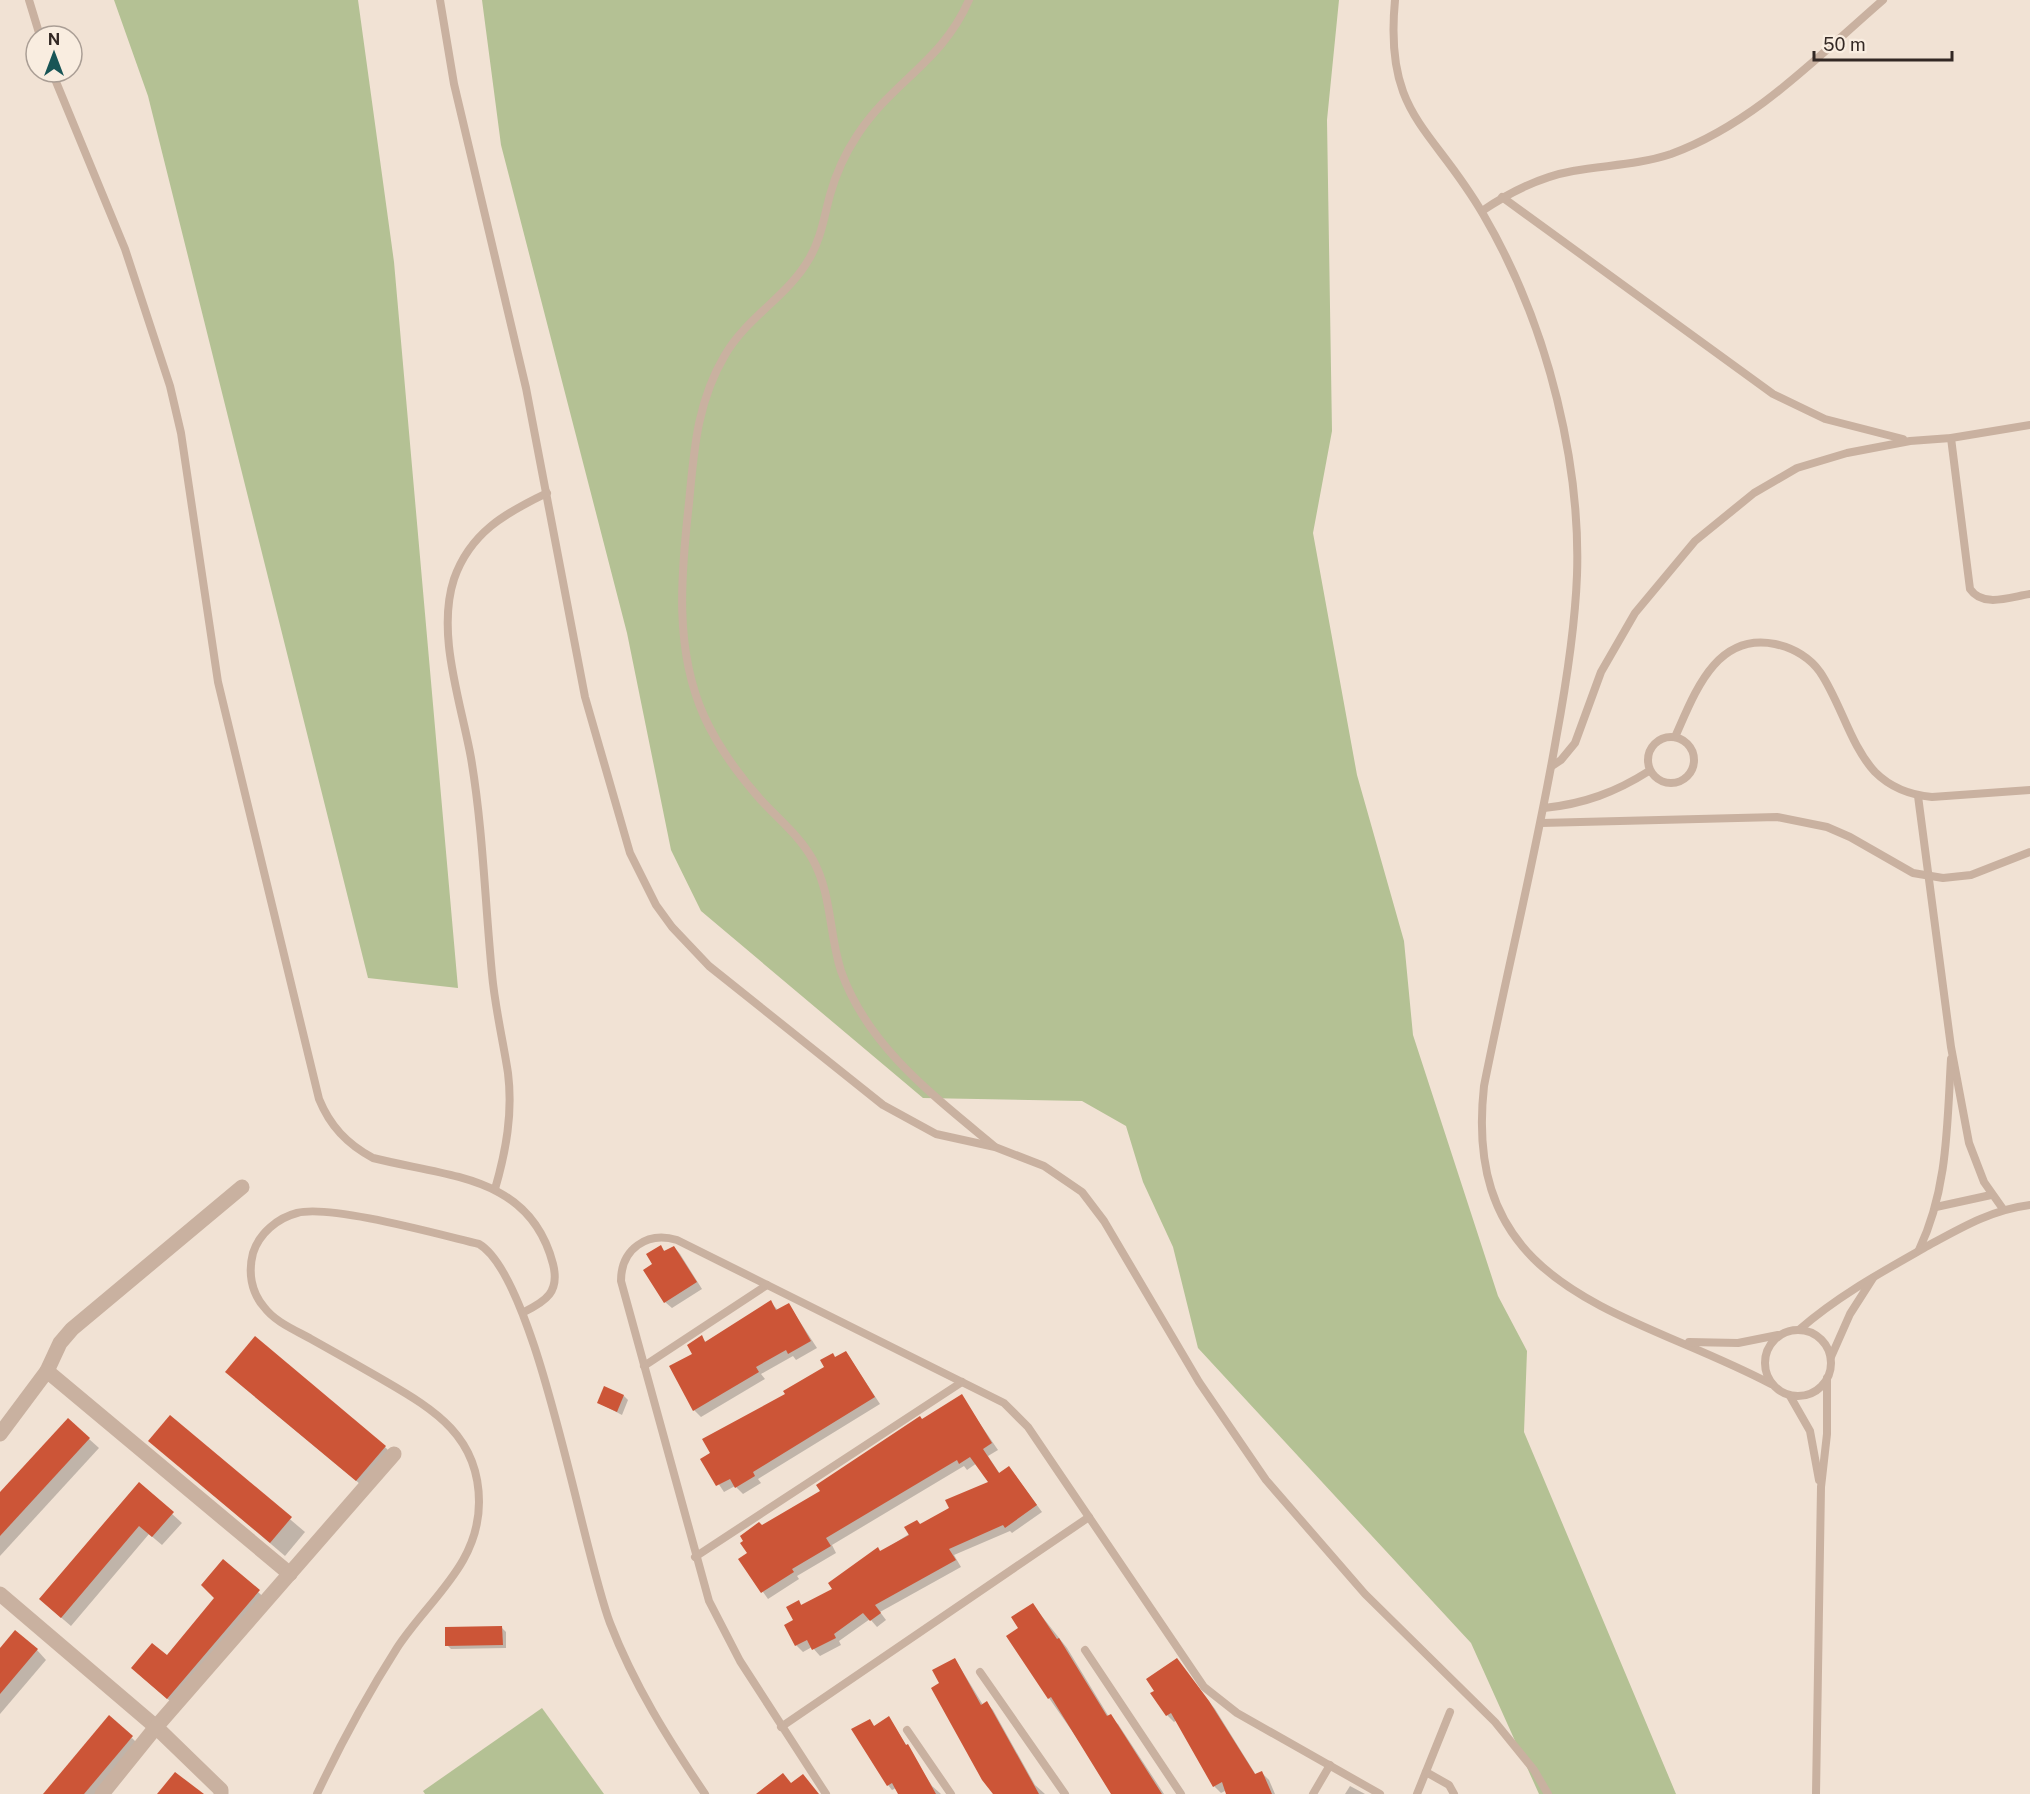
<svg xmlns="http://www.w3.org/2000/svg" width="2030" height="1794" font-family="'Public Sans',sans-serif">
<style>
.green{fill:#b4c194}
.shadow{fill:#0003}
.building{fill:#cc5537}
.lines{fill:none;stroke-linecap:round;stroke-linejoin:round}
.lane{stroke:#c9b1a0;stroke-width:8}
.street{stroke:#c9b1a0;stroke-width:15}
</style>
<rect width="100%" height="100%" fill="#f1e2d4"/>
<g class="green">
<path d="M114 0H358L394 262 458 988 368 978 148 96Z"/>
<path d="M482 0H1339L1327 120 1332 431 1313 533 1357 775 1404 941 1413 1035 1498 1296 1527 1351 1524 1432 1676 1794H1539L1471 1643 1198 1348 1173 1247 1143 1182 1126 1126 1082 1101 923 1098 701 911 671 850 627 633 501 145Z"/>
<path d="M542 1708 604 1794H425L423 1791Z"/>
</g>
<g class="shadow">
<path d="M660 1247 666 1252 674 1247 680 1254 702 1289 672 1308 665 1302 654 1264Z"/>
<path d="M770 1302 778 1310 789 1305 817 1348 796 1360 793 1356 761 1374 765 1379 701 1417 694 1410 693 1355 701 1337 706 1342Z"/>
<path d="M846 1352 880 1404 758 1479 761 1483 743 1494 735 1486 724 1492 702 1459Z"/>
<path d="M236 1381 385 1447 394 1456 366 1489Z"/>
<path d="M624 1396 628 1400 622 1415 599 1403Z"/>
<path d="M961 1396 998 1450 988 1456 1000 1474 1015 1475 1042 1512 1012 1533 1010 1531 954 1555 961 1567 880 1612 886 1620 877 1627 870 1619 839 1641 841 1645 820 1656 812 1647 803 1652 796 1645 795 1621 799 1602 802 1606 835 1589 881 1552 990 1482 977 1463 967 1470 964 1466 832 1545 836 1553 797 1576 799 1579 768 1599 740 1559 749 1553 762 1527 822 1492Z"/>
<path d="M170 1417 305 1532 285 1556 150 1441Z"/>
<path d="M68 1420 99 1448 0 1556V1494Z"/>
<path d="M139 1484 182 1523 162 1545 149 1534 71 1626 50 1608Z"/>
<path d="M223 1561 268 1601 177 1707 142 1677 167 1657 216 1598Z"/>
<path d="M1033 1605 1067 1648 1109 1717 1118 1724 1164 1794H1116L1049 1698 1020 1629Z"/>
<path d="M502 1628 506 1632V1648L451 1649 447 1645Z"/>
<path d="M0 1650H37L46 1660 0 1714Z"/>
<path d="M955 1659 983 1705 987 1703 993 1710 1035 1785 1045 1794H995L941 1684Z"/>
<path d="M1177 1660 1215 1709 1256 1775 1262 1773 1269 1780 1275 1794H1228L1227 1790 1221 1793 1214 1786 1177 1720 1174 1722 1167 1715Z"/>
<path d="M889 1718 932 1786 941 1794H899L896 1788 892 1790 888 1785 869 1721 875 1727Z"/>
<path d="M132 1738 141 1747 101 1794H45Z"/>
<path d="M1350 1786 1365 1794H1345Z"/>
</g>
<g class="building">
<path d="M661 1245 664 1251 674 1246 697 1282 664 1303 643 1270 652 1264 646 1254Z"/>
<path d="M771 1300 776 1310 789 1303 811 1341 788 1354 786 1350 756 1367 759 1372 693 1411 669 1366 692 1354 687 1345 702 1335 705 1342Z"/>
<path d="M255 1336 386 1446 356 1481 225 1372Z"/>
<path d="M846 1351 875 1397 753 1472 755 1476 735 1488 730 1479 716 1486 700 1459 710 1453 702 1439 785 1394 783 1391 824 1367 820 1360 833 1353 835 1357Z"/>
<path d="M604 1386 624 1395 617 1412 597 1403Z"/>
<path d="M962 1394 992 1443 983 1449 999 1473 1009 1466 1037 1505 1005 1528 1003 1525 949 1549 956 1560 875 1605 881 1613 870 1621 863 1613 834 1634 836 1638 812 1650 807 1640 795 1646 784 1625 793 1620 786 1607 799 1600 801 1605 832 1589 828 1583 878 1547 880 1551 909 1535 904 1527 917 1520 920 1524 949 1508 945 1500 988 1482 970 1457 959 1464 957 1460 826 1538 831 1546 792 1569 794 1572 761 1593 738 1559 747 1553 740 1543 743 1541 740 1536 759 1522 762 1525 820 1491 816 1485 920 1416 922 1419Z"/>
<path d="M170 1415 292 1517 270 1543 148 1441Z"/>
<path d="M68 1418 90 1438 0 1536V1492Z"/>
<path d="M139 1482 174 1512 152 1537 139 1526 61 1618 39 1599Z"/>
<path d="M223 1559 260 1590 167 1699 131 1668 152 1643 167 1655 214 1598 201 1585Z"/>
<path d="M1033 1603 1057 1639 1059 1638 1107 1716 1111 1714 1162 1794H1111L1051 1697 1048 1699 1006 1636 1018 1628 1011 1617Z"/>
<path d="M502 1626 503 1645 445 1646V1627Z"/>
<path d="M15 1630 38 1649 0 1694V1648Z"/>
<path d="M955 1658 981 1705 987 1701 1039 1794H993L982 1780 931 1688 939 1683 932 1670Z"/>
<path d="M1177 1658 1209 1701 1255 1774 1262 1771 1272 1794H1226L1222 1782 1213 1787 1171 1713 1166 1716 1150 1693 1154 1691 1146 1679Z"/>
<path d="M109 1715 133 1736 84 1794H43Z"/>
<path d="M889 1716 906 1745 908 1744 936 1794H898L892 1783 887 1786 851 1729 870 1719 874 1726Z"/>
<path d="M175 1772 204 1794H157Z"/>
<path d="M783 1773 791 1783 803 1774 819 1794H756Z"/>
</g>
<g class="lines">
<g class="lane">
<path d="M29 0 40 36"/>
<path d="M440 0 454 84 526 388 585 697 630 853 656 905 672 927 709 966 883 1105 936 1134 995 1147 1044 1166 1082 1192 1104 1221 1199 1382 1266 1480 1365 1594 1495 1722 1534 1770 1548 1794"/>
<path d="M969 0C942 62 893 81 858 134 846 152 836 173 830 195 824 217 821 239 809 259 788 296 747 317 725 355 697 402 694 450 689 503 681 574 674 649 704 716 718 747 738 774 760 799 778 819 800 836 813 860 832 895 829 934 841 971 868 1047 934 1096 994 1146"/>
<path d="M1395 0C1384 116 1432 126 1483 214 1517 272 1541 334 1557 399 1571 456 1579 516 1577 575 1575 630 1566 685 1556 739 1536 855 1507 970 1484 1086 1461 1294 1629 1309 1771 1384"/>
<path d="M52 72 125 249 170 386 181 433 218 682 319 1099C330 1126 347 1144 373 1158 448 1177 530 1175 553 1264 560 1292 546 1301 524 1312"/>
<path d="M1502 197 1773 394 1825 419 1903 439"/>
<path d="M1482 211C1510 192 1539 177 1573 171 1606 165 1638 165 1671 154 1754 124 1817 57 1883 0"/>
<path d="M1951 438 1970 589C1983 608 2010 597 2030 594"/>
<circle cx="1671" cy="760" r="23"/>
<path d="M1675 737C1694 695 1715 632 1775 644 1793 648 1809 657 1820 672 1841 703 1850 745 1875 772 1891 788 1910 795 1932 797L2030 790"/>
<path d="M1552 766 1561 760 1575 743 1601 672 1635 613 1695 541 1754 493 1797 468 1847 453 1910 441 1951 438 2030 425"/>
<path d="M1918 796 1951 1047 1969 1143 1984 1182 2003 1209"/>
<path d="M1544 808C1584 804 1616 792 1649 771"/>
<path d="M1541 823 1777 817 1827 827 1850 837 1913 873 1943 878 1971 875 2030 852"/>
<path d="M495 1189C506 1151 513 1113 508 1073 503 1040 495 1008 492 974 485 902 483 829 471 758 461 702 436 634 454 579 470 533 505 513 547 493"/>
<path d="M1936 1207 1991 1195"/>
<path d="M1919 1250C1948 1189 1947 1125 1951 1059"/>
<path d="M1800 1329C1838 1296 1880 1273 1924 1248 1959 1229 1990 1210 2030 1205"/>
<circle cx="1798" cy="1363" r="33"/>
<path d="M1689 1342 1738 1343 1778 1335"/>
<path d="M1831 1357 1850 1314 1873 1278"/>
<path d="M644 1366 767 1285"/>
<path d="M1790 1396 1810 1431 1819 1480"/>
<path d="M695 1557 962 1382"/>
<path d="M1085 1650 1181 1794"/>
<path d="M980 1672 1065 1794"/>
<path d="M781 1727 1089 1517"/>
<path d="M907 1730 951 1794"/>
<path d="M1426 1772 1449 1785 1454 1794"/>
<path d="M317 1794C341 1743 367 1695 397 1648 429 1599 479 1565 479 1502 479 1437 435 1410 385 1381 361 1367 336 1353 311 1339 295 1330 275 1322 264 1307 251 1292 248 1272 253 1253 259 1234 277 1218 297 1213 330 1204 441 1235 479 1244 537 1278 582 1550 610 1623 634 1685 668 1739 705 1794"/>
<path d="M826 1794 740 1661 709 1601 621 1281C621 1249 647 1231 677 1240L1004 1403 1028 1427 1204 1687 1237 1713 1380 1794"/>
<path d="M1313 1794 1330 1765"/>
<path d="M1417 1794 1450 1712"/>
<path d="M1816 1794 1821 1487 1827 1434V1378"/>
</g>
<g class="street">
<path d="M47 1371 60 1343 72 1329 242 1187"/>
<path d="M0 1434 47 1371 290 1574"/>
<path d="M0 1594 156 1727 221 1790V1794"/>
<path d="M102 1794 156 1727 394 1454"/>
</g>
</g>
<g transform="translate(54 54)"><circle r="28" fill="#f9ede0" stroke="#aa9e95" stroke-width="1.5"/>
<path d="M0-4.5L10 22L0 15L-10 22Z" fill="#185556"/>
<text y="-9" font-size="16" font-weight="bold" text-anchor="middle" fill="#332824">N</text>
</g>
<path d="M1814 51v9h138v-9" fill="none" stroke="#332824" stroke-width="3"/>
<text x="1823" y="51" font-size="18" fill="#332824" stroke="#f9ede0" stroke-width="4.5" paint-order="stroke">50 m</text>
</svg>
